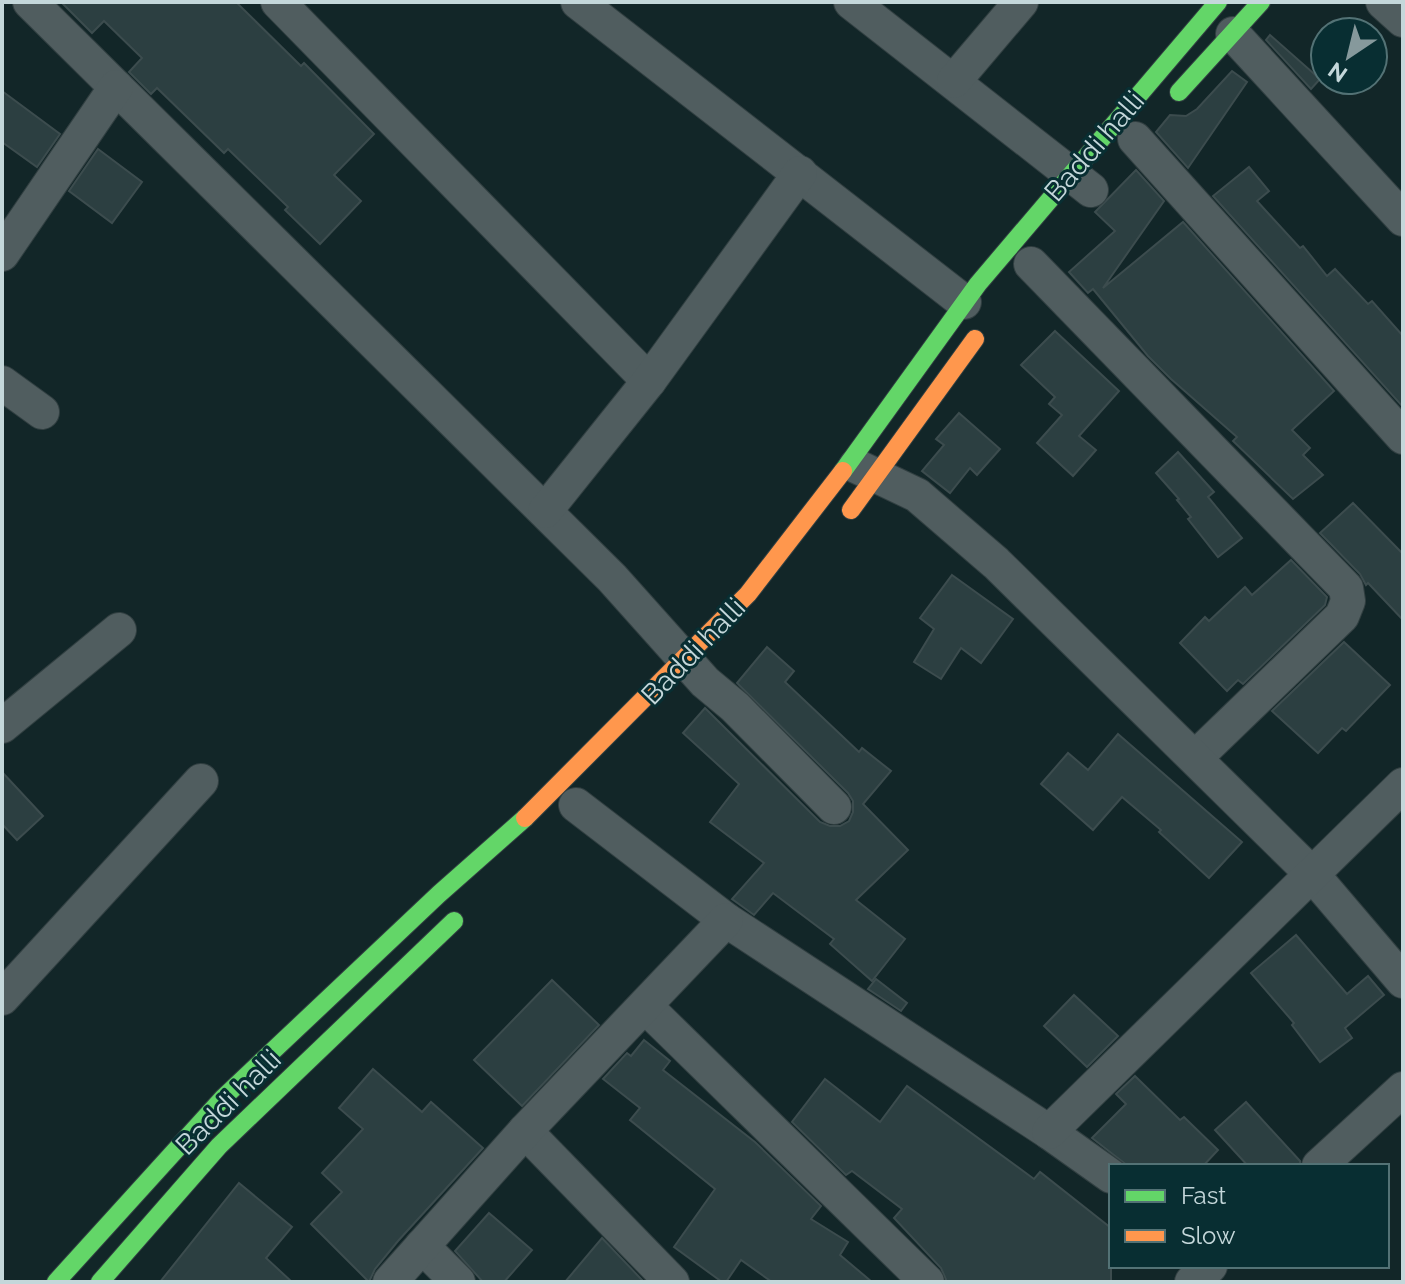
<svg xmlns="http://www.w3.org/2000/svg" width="1405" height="1284" font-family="Raleway,sans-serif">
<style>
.building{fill:#2c3f41;stroke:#3c4c4e;stroke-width:2}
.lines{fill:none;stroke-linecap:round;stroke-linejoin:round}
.street-casing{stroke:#313f41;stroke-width:36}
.fast-casing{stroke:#313f41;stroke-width:20}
.slow-casing{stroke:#313f41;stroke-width:20}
.street{stroke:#505d5f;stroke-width:34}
.fast{stroke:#63d668;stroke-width:18}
.slow{stroke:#ff974d;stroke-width:18}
.labels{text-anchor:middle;stroke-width:6;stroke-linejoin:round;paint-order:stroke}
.street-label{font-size:28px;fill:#c4d7da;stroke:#082e32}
</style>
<rect width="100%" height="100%" fill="#122628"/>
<g class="building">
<path d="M61 2H236L301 66 304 63 374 134 334 175 361 201 320 244 285 210 288 207 228 149 224 153 157 88 151 94 129 72 142 58 104 21 92 33Z"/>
<path d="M1270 35 1320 79 1311 89 1266 40Z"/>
<path d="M1232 71 1247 82 1188 168 1156 132 1170 115 1186 116 1197 109Z"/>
<path d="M2 91 60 134 37 167 2 142Z"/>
<path d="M98 149 142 182 112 223 69 191Z"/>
<path d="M1249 167 1269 191 1257 201 1300 248 1303 246 1327 276 1335 269 1368 304 1372 301 1403 336V407L1213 196Z"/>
<path d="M1136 170 1164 201 1103 288 1183 222 1334 391 1292 430 1310 448 1303 455 1323 475 1293 499 1233 441 1237 437 1171 379 1148 356 1093 289 1088 293 1069 272 1115 231 1095 212Z"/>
<path d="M1055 331 1119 391 1079 436 1096 450 1073 476 1037 443 1062 415 1049 404 1055 397 1021 365Z"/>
<path d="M959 413 1000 449 977 475 970 468 950 493 922 471 944 445 936 439Z"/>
<path d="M1178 452 1214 492 1208 497 1242 538 1218 557 1188 519 1191 517 1177 500 1179 499 1156 473Z"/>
<path d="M1353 503 1403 554V620L1368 583 1366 585 1360 574 1320 533Z"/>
<path d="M1291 560 1327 597 1325 605 1243 684 1238 680 1227 691 1180 643 1205 617 1209 621 1245 587 1252 595Z"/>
<path d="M952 575 1013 619 981 663 961 648 941 679 914 662 934 629 920 618Z"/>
<path d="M1344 642 1390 685 1346 731 1342 728 1318 753 1272 711Z"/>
<path d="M767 647 794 671 785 682 859 752 862 748 891 771 863 804 908 850 856 900 905 939 872 981 830 944 834 939 773 893 754 915 732 899 764 863 710 822 739 784 683 733 705 708 820 822 830 826H840L849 821 853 812V801L848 793 737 683Z"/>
<path d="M1118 734 1242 842 1209 878 1159 832 1161 830 1122 797 1093 830 1041 784 1068 753 1088 770Z"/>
<path d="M2 772 43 816 17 840 2 824Z"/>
<path d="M1296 935 1347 994 1368 976 1384 995 1345 1028 1352 1038 1320 1062 1292 1025 1294 1023 1251 973Z"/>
<path d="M876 979 907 1003 901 1011 868 989Z"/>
<path d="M552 980 599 1025 522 1106 474 1060Z"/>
<path d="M1074 995 1118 1036 1087 1067 1044 1026Z"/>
<path d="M644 1040 670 1061 663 1070 755 1142 821 1206 811 1219 848 1242 840 1255 872 1282H772L741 1260 726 1282H722L674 1247 715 1189 630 1120 640 1108 603 1079 627 1053 631 1056Z"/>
<path d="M373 1069 422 1112 431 1102 483 1148 398 1241 375 1269 369 1282 311 1224 342 1192 322 1173 363 1129 339 1108Z"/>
<path d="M1135 1076 1180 1120 1184 1117 1218 1150 1203 1166H1128L1092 1138 1126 1104 1116 1094Z"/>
<path d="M825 1079 880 1122 907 1086 1034 1179 1040 1172 1111 1228V1282H947L941 1268 894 1218 902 1209 852 1171 846 1175 792 1122Z"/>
<path d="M1246 1102 1300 1161V1166H1248L1215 1130Z"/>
<path d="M239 1183 292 1227 266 1258 292 1282H160Z"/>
<path d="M489 1213 532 1250 504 1282H483L455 1251Z"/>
<path d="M602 1238 644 1282H565Z"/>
</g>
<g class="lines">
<g class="street-casing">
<g id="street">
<path d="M30 2 612 578 705 682 735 707 834 807"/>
<path d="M278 2 649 381"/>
<path d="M578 2 964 302"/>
<path d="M851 2 1091 190"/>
<path d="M1383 2 1403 20"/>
<path d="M1233 34 1403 219"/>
<path d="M954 81 1021 2"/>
<path d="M1135 139 1403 437"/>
<path d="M2 254 116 87"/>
<path d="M1031 264 1346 588 1348 601 1342 616 1195 758"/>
<path d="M2 383 42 412"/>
<path d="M856 466 917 495 996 563 1311 873 1403 981"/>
<path d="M545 511 649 381 800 173"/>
<path d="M2 726 119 630"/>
<path d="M576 805 726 920 1049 1132 1111 1176"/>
<path d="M2 998 201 781"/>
<path d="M645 1006 927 1282"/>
<path d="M525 1131 672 1282"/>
<path d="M1049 1132 1403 785"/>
<path d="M1319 1166 1403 1089"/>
<path d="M422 1246 458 1282"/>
<path d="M390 1282 525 1131 726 920"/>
<path d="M1192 1282 1210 1266"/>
</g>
</g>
<g class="fast-casing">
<g id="fast">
<path d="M1179 92 1261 2"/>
<path d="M843 471 978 284 1218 2"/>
<path d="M56 1282 223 1098 439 894 525 818"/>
<path d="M100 1282 219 1146 454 921"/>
</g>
</g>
<g class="slow-casing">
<g id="slow">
<path d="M851 510 975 339"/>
<path d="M525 818 748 594 843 471"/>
</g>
</g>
<use href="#street" class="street"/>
<use href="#fast" class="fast"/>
<use href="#slow" class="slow"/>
</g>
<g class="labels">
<g class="street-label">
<text transform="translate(1094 146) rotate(-49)" y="10">Baddi halli</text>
<text transform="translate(693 651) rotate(-46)" y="10">Baddi halli</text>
<text transform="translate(228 1102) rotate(-45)" y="10">Baddi halli</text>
</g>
</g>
<rect width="1405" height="1284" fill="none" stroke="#c4d7da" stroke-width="8"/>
<rect x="1109" y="1164" width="280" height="104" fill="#082e32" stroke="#537275" stroke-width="2"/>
<rect x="1125" y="1190" width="40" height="12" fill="#63d668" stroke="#537275" stroke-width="2"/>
<text x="1181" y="1204" font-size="24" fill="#c4d7da">Fast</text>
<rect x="1125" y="1230" width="40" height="12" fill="#ff974d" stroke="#537275" stroke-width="2"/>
<text x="1181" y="1244" font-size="24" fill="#c4d7da">Slow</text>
<g transform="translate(1349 56) rotate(215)"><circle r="38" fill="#082e32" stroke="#537275" stroke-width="2"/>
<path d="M0-6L14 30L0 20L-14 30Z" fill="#86999c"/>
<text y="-12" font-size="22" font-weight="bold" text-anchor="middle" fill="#c4d7da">N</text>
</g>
</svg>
